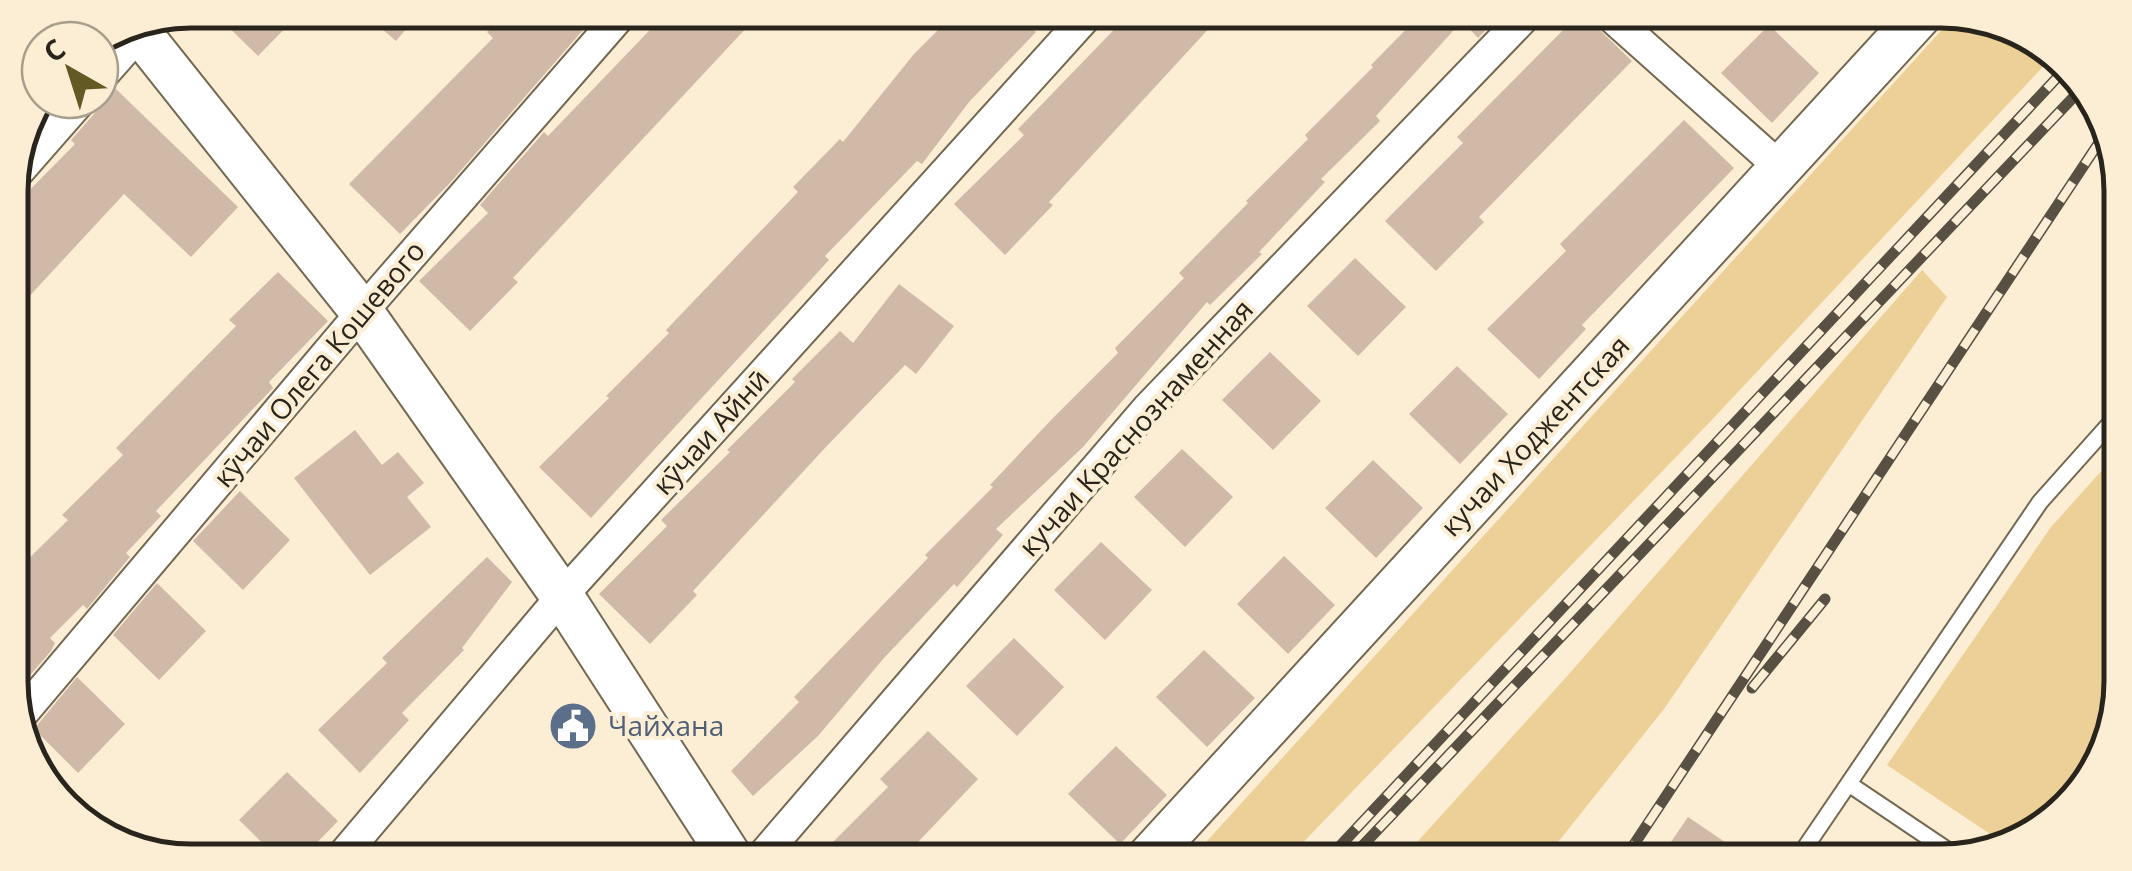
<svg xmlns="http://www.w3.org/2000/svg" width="2132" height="871" font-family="'Open Sans',sans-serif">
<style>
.green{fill:#ecd097}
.building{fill:#d1b9a8}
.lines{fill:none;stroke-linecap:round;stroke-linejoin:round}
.lane-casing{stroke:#736852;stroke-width:19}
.street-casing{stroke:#736852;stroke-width:34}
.secondary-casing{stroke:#736852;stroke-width:46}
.lane{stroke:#fff;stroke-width:15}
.street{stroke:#fff;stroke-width:30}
.secondary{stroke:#fff;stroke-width:42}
.rail-casing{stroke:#575043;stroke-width:11}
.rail{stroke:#fbeed5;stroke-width:8;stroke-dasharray:22;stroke-linecap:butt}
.labels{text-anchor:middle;stroke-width:8;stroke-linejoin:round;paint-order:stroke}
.street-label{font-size:28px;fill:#2a251c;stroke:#fbeed5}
.service-label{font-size:28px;fill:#4e5e75;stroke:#fbeed5;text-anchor:start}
.rim{fill:none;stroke:#2a251c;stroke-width:5}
</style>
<rect width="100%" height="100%" fill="#fbeed5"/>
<g class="green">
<path d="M1957 13 2010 24 2053 56 1708 424 1285 861H1189Z"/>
<path d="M1922 270 1947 297 1664 709 1543 861H1400L1569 674Z"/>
<path d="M2114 457 2108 749 2051 824 2002 842 1887 765 2051 527Z"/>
</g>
<g class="building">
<path d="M211 10H303L258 56Z"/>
<path d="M360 10H422L396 41Z"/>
<path d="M510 10H562L583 30 450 183 400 234 349 184 493 38 487 32Z"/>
<path d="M669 10H763L513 278 518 282 470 331 419 281 488 213 480 205 544 132 548 136Z"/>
<path d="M958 10H1013L1036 32 969 102 922 164 917 161 825 256 829 260 591 518 539 467 609 398 606 396 669 333 666 330 798 192 793 187 840 139 843 142 914 54Z"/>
<path d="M1133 10H1226L1049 202 1053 205 1005 255 954 204 1024 135 1018 129Z"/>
<path d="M1425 10H1505L1478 38 1462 21 1376 116 1380 121 1321 179 1325 182 1259 252 1262 254 1210 305 1207 302 1083 447 996 529 1003 535 957 587 954 584 884 658 818 736 753 796 731 771 799 702 794 697 928 558 925 555 993 487 990 485 1052 419 1118 353 1115 348 1184 278 1179 273 1248 203 1246 201 1308 139 1305 135 1373 67 1371 65Z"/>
<path d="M1581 12 1632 61 1479 217 1484 222 1436 271 1385 221 1463 143 1457 137Z"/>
<path d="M1769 25 1819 73 1772 123 1721 73Z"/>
<path d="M116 89 238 207 191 257 124 194 11 316V209L75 144 71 140Z"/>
<path d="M1684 120 1734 168 1582 325 1586 329 1539 379 1487 329 1566 251 1560 244Z"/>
<path d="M1355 258 1406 307 1358 356 1307 306Z"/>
<path d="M278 272 328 321 269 382 273 388 156 511 161 516 126 553 130 557 87 609 83 605 50 638 55 643 51 651 13 695V574L68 520 62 515 123 455 116 448 236 326 229 320Z"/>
<path d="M899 284 954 326 916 374 905 365 824 449 693 591 697 595 650 644 599 594 667 526 661 520 730 452 727 450 795 382 792 379 840 331 853 343Z"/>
<path d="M1270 352 1321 401 1273 450 1222 400Z"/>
<path d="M1457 366 1508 414 1460 464 1409 414Z"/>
<path d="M355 430 382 465 398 452 424 483 407 497 431 527 370 575 294 478Z"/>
<path d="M1182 449 1233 497 1185 547 1134 497Z"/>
<path d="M1373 460 1423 508 1376 558 1325 508Z"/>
<path d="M240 491 290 540 243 590 193 541Z"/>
<path d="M1101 542 1152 590 1105 640 1054 590Z"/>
<path d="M1284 556 1335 605 1288 654 1237 604Z"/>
<path d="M487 557 512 582 462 648 464 650 402 713 409 720 360 773 318 730 387 663 382 658Z"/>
<path d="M157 583 206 631 159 680 113 635Z"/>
<path d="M1014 638 1064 687 1017 736 966 686Z"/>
<path d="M1204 650 1255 698 1207 747 1156 697Z"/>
<path d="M77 677 125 724 78 773 34 729Z"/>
<path d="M928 731 978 779 900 861H814L888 787 880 779Z"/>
<path d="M1116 746 1167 795 1120 844 1068 794Z"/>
<path d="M287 772 338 821 299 861H281L239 820Z"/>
<path d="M1688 817 1753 861H1658Z"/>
</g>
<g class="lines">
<g class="lane-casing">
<g id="lane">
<path d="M1849 784 1959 858"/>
<path d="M1796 861 2040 502 2115 418"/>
</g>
</g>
<g class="street-casing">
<g id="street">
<path d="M1604 10 1781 168"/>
<path d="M100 78 145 27"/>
<path d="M10 181 81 100"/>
<path d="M16 721 362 312 625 10"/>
<path d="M338 861 562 596 1092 10"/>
<path d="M758 861 1147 409 1531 10"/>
</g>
</g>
<g class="secondary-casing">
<g id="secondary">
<path d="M140 33 362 312 562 596 733 861"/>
<path d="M1145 861 1925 10"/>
</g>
</g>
<use href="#lane" class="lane"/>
<use href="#street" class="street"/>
<use href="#secondary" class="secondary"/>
<g class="rail-casing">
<g id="rail">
<path d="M1752 688 1825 599"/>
<path d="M1326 861 2067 67"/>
<path d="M1348 861 2086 84"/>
<path d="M1623 861 2106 132"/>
</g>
</g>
<use href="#rail" class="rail"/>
</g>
<defs>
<g id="civic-disc" transform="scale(2.5)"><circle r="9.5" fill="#5c6f8a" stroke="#fbeed5"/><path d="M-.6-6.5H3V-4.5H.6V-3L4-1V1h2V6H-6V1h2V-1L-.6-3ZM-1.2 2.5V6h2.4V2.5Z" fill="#fff"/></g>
</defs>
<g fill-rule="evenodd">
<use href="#civic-disc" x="573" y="726"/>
</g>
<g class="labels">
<g class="street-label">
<text transform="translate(319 364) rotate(-50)" y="10">кӯчаи Олега Кошевого</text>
<text transform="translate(1136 428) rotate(-48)" y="10">кучаи Краснознаменная</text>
<text transform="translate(711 432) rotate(-48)" y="10">кӯчаи Айнӣ</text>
<text transform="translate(1535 436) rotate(-47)" y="10">кучаи Ходжентская</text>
</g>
<g class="service-label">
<text x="608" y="736">Чайхана</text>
</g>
</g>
<path d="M0 0H2132V871H0ZM191 28H1941A163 163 0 0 1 2104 191V681A163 163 0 0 1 1941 844H191A163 163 0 0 1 28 681V191A163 163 0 0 1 191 28Z" fill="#fbeed5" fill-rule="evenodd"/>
<path class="rim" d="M191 28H1941A163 163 0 0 1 2104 191V681A163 163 0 0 1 1941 844H191A163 163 0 0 1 28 681V191A163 163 0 0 1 191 28Z"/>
<g transform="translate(70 70) rotate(321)"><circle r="48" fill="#fbeed5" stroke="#a79e8b" stroke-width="2.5"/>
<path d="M0-8L18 38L0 25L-18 38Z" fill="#635925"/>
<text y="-15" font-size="28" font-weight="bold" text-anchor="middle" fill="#2a251c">С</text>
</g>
</svg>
